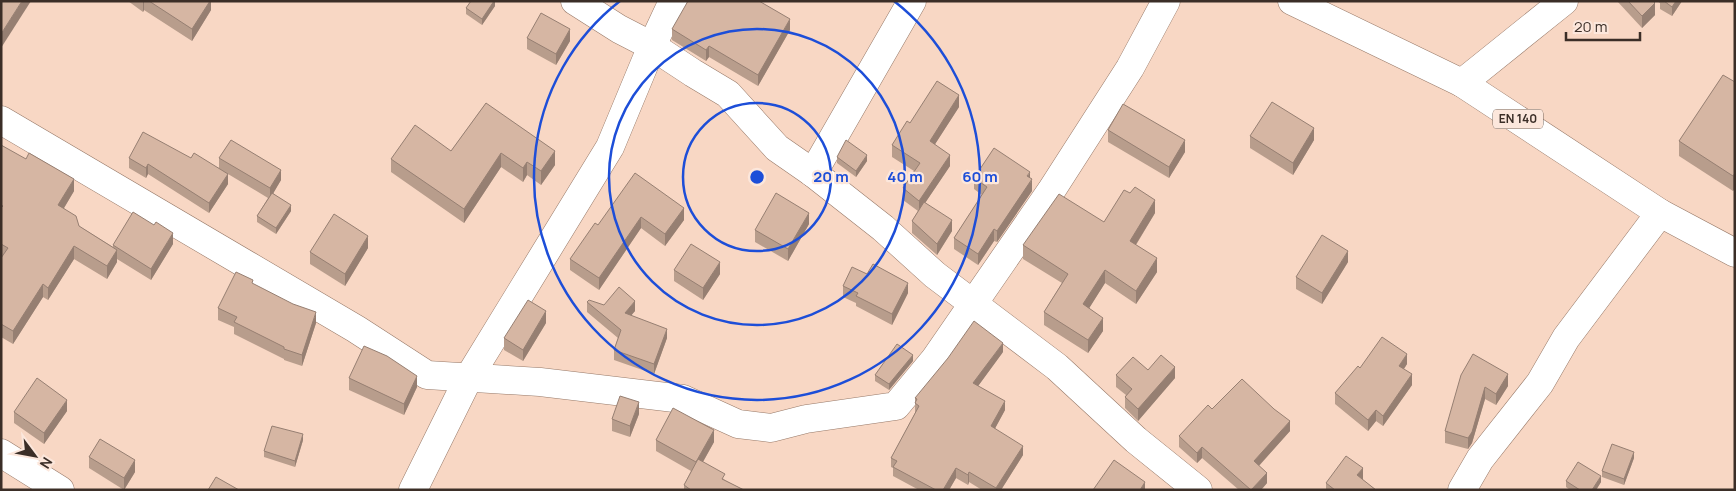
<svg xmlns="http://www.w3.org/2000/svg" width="1736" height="491" font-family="Manrope,sans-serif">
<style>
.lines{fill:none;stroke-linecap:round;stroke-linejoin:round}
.minor-casing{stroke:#977968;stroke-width:29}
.major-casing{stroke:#977968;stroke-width:29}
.minor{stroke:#fff;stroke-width:28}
.major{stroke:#fff;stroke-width:28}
.wall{fill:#b89d8c}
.shaded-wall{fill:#967f72}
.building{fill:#d6b6a3;stroke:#967f72}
.ring{fill:none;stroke:#1d4ed8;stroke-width:2.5}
.labels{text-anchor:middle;stroke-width:4.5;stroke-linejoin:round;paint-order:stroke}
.shield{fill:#fce7dc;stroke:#75665d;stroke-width:1}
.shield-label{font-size:12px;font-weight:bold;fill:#3b2e27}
.centre{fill:#1d4ed8;stroke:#fce7dc;stroke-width:2.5}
.ring-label{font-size:15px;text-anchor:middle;font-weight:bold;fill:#1d4ed8;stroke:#fce7dc;stroke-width:4.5;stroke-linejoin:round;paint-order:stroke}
</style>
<rect width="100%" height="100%" fill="#f8d7c4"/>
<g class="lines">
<g class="minor-casing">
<g id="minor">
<path d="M575 1 619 29 652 46 693 73 728 94 777 148 813 173 883 228 935 275 1057 367 1136 440 1198 490"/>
<path d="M1462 83 1564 1"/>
<path d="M1 120 356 329 427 375 540 382 683 399 738 424 771 428 806 419 896 406 935 359 1051 191 1130 68 1166 1"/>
<path d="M813 173 912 1"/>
<path d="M1 453 60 490"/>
<path d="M413 490 469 377 610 147 652 46 673 1"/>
<path d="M1462 490 1480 459 1540 383 1566 338 1660 213"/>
</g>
</g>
<g class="major-casing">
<path id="major" d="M1292 1 1462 83 1660 213 1735 253"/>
</g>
<use href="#minor" class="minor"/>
<use href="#major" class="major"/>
</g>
<g class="wall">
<path d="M128 1H211V10L192 41 144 10 143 12Z"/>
<path d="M495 1V6L482 25 466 14V8Z"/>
<path d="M1617 1H1653L1655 15 1642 28Z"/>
<path d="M1657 1H1682L1672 16 1660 9V3Z"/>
<path d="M672 29 790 30 758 86 709 57 706 61 672 40Z"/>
<path d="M527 38 570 41 556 65 527 49Z"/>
<path d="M1735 82V188L1733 191 1679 156V141Z"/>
<path d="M486 103 555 165 541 185 527 175 523 182 501 167 464 223 391 172V159L451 151Z"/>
<path d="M959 107 935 144 950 166 925 203 952 231 937 255 912 233V221L918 211 903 200V188L914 171 892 157V145L910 123Z"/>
<path d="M1108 130 1185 152 1169 178 1108 142Z"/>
<path d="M1250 136 1314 140 1293 175 1250 148Z"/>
<path d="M1 145 74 191 64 208 79 226 113 247V245L173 244 151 280 117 259V262L107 279 74 259 48 300 43 297 13 344 1 337V258L2 257 1 256Z"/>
<path d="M837 157 867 161 856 177 837 163Z"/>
<path d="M129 158H191L219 168V158L281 180 273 193 291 211 276 234 257 222V216L268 198 228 174V184L209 213 148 174 146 178 129 168Z"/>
<path d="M974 178H1030L1032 191 997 242 994 241 978 265 954 249V238L982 195 974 189Z"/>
<path d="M684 208V220L665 246 641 228 599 290 570 270V259L598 225Z"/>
<path d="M1155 213 1136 245 1157 272 1136 304 1105 283 1089 308 1103 331 1088 353 1044 325V312L1062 283 1023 259V245Z"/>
<path d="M809 224 788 261 755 242V230Z"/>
<path d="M368 248 345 286 310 264V252Z"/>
<path d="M1348 262 1322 304 1296 289V277Z"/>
<path d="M674 270 720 274 703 300 674 281Z"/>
<path d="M253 284 316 323 302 366 284 360V359L234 334V327L218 320V308Z"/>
<path d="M843 286 908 293 892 325 856 306V303L843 297Z"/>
<path d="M587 302 635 311 631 315 667 338 654 374 614 360V350L618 338 587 312Z"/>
<path d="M546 323 523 361 504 350V338Z"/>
<path d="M1003 352 978 386 1005 410 995 428 1023 455 1001 490H982L969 482 968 485 956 478 949 490H919L893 476V468L891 467V458L915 413V398Z"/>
<path d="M1473 354 1508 386 1496 405 1485 399 1472 443 1468 449 1445 443V431Z"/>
<path d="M913 361 889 390 875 381V375Z"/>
<path d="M1407 364 1404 369 1412 385 1383 426 1376 421 1368 431 1335 404V393L1360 368Z"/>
<path d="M1148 370 1175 378 1138 421 1125 408V397L1126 395 1116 387V375Z"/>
<path d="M349 378 417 387 404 415 349 390Z"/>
<path d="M1212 409 1290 431 1259 466 1267 483 1261 490H1239L1202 458 1197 463 1179 447V436Z"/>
<path d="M67 411 44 444 14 423V412Z"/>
<path d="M639 414 630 437 612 431V419Z"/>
<path d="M303 440 295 467 264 457V451Z"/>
<path d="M656 440 714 442 703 462 725 480 744 490H684V485L691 471 656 451Z"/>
<path d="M89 457 135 472 124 490 89 468Z"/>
<path d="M1634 458 1624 485 1602 477V471Z"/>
<path d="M1363 480 1376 490H1326V483Z"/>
<path d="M1566 481 1601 482 1596 490H1570L1566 487Z"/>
</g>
<g class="shaded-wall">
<path d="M22 1H31L1 48V34Z"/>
<path d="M143 1H144V10L143 12Z"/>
<path d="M210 1H211V10L192 41V29Z"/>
<path d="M494 1H495V6L482 25V19Z"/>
<path d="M1676 1H1682L1672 16V7Z"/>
<path d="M1655 3V15L1642 28V16Z"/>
<path d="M790 19V30L758 86V75Z"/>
<path d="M570 29V41L556 65V54Z"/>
<path d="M709 46V57L706 61V50Z"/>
<path d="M959 95V107L930 152V141Z"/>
<path d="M1314 128V140L1293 175V163Z"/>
<path d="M1185 140V152L1169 178V167Z"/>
<path d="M555 151V165L541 185V171Z"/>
<path d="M501 153V167L464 223V209Z"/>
<path d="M867 155V161L856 177V171Z"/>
<path d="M950 155V166L919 212V201Z"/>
<path d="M527 162V175L523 182V168Z"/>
<path d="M148 164V174L146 178V168Z"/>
<path d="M281 170V180L270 199V188Z"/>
<path d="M1030 172V183L1032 179V191L997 242V231Z"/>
<path d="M1735 173V188L1733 191V176Z"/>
<path d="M228 174V184L209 213V203Z"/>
<path d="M74 179V191L58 218V205Z"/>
<path d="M1155 200V213L1130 254V241Z"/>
<path d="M291 205V211L276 234V228Z"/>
<path d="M684 208V220L665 246V234Z"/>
<path d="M809 213V224L788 261V249Z"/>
<path d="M641 217V228L599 290V278Z"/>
<path d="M952 220V231L937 255V244Z"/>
<path d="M994 229V241L978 265V254Z"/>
<path d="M173 233V244L151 280V269Z"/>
<path d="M368 236V248L345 286V274Z"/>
<path d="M74 246V259L48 300V288Z"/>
<path d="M117 250V262L107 279V266Z"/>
<path d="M1348 251V262L1322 304V293Z"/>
<path d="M1157 258V272L1136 304V291Z"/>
<path d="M720 262V274L703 300V288Z"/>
<path d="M1105 270V283L1083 318V304Z"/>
<path d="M908 283V293L892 325V314Z"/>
<path d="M43 284V297L13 344V331Z"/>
<path d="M635 301V311L625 323V313Z"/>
<path d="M546 311V323L523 361V350Z"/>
<path d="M316 312V323L302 366V355Z"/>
<path d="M1103 318V331L1088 353V340Z"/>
<path d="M667 329V338L654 374V364Z"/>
<path d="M1003 343V352L973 393V383Z"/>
<path d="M1407 354V364L1399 376V366Z"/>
<path d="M913 355V361L889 390V384Z"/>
<path d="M1175 367V378L1138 421V409Z"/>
<path d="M1412 374V385L1383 426V416Z"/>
<path d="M1508 374V386L1496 405V394Z"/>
<path d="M417 376V387L404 415V404Z"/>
<path d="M1485 387V399L1472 443 1468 449V438Z"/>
<path d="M67 400V411L44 444V433Z"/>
<path d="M1005 401V410L991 436V426Z"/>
<path d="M639 402V414L630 437V426Z"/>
<path d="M1376 410V421L1368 431V420Z"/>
<path d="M1290 421V431L1254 471V461Z"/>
<path d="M714 430V442L696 474V462Z"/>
<path d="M303 434V440L295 467V461Z"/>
<path d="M1023 446V455L1001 490H996V488Z"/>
<path d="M1202 447V458L1197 463V453Z"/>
<path d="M1634 452V458L1624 485V479Z"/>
<path d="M135 460V472L124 490V478Z"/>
<path d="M956 468V478L949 490H943Z"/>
<path d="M1363 468V482L1357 475Z"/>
<path d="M969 472V482L968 485V475Z"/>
<path d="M1267 473V483L1261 490H1251Z"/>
<path d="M1601 476V482L1596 490H1592Z"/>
<path d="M1145 482V490H1140Z"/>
</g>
<g class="building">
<path d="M1 1H22L1 34Z"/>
<path d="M149 1H210L192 29Z"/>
<path d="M471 1H494L482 19 466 8Z"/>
<path d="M688 1H698L699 2 700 1H759L790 19 758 75 709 46 706 50 672 29Z"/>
<path d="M1628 1H1653L1655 3 1642 16Z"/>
<path d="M1664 1H1676L1672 7Z"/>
<path d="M541 13 570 29 556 54 527 38Z"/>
<path d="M1723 75 1735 82V173L1733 176 1679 141Z"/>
<path d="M937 81 959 95 930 141 950 155 919 201 903 188 920 163 892 145 907 121 910 123Z"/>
<path d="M1272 102 1314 128 1293 163 1250 136Z"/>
<path d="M486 103 555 151 541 171 527 162 523 168 501 153 464 209 391 159 415 125 451 151Z"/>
<path d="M1123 104 1185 140 1169 167 1108 130Z"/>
<path d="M143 132 191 158 194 153 228 174 209 203 148 164 146 168 129 158Z"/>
<path d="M231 140 281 170 270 188 219 158Z"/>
<path d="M846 140 867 155 856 171 837 157Z"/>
<path d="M1 145 26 159 29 153 74 179 58 205 76 216 79 226 117 250 107 266 74 246 48 288 43 284 13 331 1 324V258L8 248 1 244V208L3 206 1 205Z"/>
<path d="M994 148 1030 172 1027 176 1032 179 997 231 994 229 978 254 954 238 987 187 974 178Z"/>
<path d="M635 173 684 208 665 234 641 217 599 278 570 259 595 223 598 225Z"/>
<path d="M1135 187 1155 200 1130 241 1157 258 1136 291 1105 270 1083 304 1103 318 1088 340 1044 312 1068 274 1023 245 1059 194 1104 222 1124 190 1130 193Z"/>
<path d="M272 193 291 205 276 228 257 216Z"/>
<path d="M776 193 809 213 788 249 755 230Z"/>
<path d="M924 202 952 220 937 244 912 221Z"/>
<path d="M133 212 154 225 156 222 173 233 151 269 113 245Z"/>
<path d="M334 214 368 236 345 274 310 252Z"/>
<path d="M1322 235 1348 251 1322 293 1296 277Z"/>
<path d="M691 244 720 262 703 288 674 270Z"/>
<path d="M873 264 908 283 892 314 856 296 858 293 843 286 852 267 867 274Z"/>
<path d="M236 272 253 280 252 283 293 304 316 312 302 355 284 349V347L234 322 237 317 218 308Z"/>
<path d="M619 287 635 301 625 313 667 329 654 364 614 350 621 330 587 302 589 300 604 305Z"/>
<path d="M528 300 546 311 523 350 504 338Z"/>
<path d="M974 321 1003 343 973 383 1005 401 991 426 1023 446 996 488 969 472 968 475 956 468 943 490H936L893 467 897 461 891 458 919 406 915 403 917 399 915 398 948 358Z"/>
<path d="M1382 337 1407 354 1399 366 1412 374 1383 416 1376 410 1368 420 1335 393 1358 366 1360 368Z"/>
<path d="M897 344 913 355 889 384 875 375Z"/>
<path d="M364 346 387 356 417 376 404 404 349 378Z"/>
<path d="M1473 354 1508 374 1496 394 1485 387 1472 432 1468 438 1445 431 1461 375Z"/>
<path d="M1161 355 1175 367 1138 409 1125 397 1132 389 1116 375 1133 357 1148 370Z"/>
<path d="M37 378 67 400 44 433 14 412Z"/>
<path d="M1242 379 1274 409 1290 421 1254 461 1267 473 1251 490 1202 447 1197 453 1179 436 1208 405 1212 409Z"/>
<path d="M620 396 639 402 630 426 612 419Z"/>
<path d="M673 408 714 430 696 462 656 440Z"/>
<path d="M272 426 303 434 295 461 264 451Z"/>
<path d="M100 439 135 460 124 478 89 457Z"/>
<path d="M1612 444 1634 452 1624 479 1602 471Z"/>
<path d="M1346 456 1363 468 1357 475 1376 490H1335L1326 483Z"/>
<path d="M698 459 725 474 722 479 744 490H691L684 485Z"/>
<path d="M1114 460 1145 482 1140 490H1093Z"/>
<path d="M1578 462 1601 476 1592 490H1580L1566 481Z"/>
<path d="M216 477 239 490H208Z"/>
</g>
<g class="ring">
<circle cx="757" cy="177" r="74"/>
<circle cx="757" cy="177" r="148"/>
<path d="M894 1A223 223 0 1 1 620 1"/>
</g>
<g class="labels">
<rect class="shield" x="1493" y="109.5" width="50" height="19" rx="4"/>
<g class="shield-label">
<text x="1518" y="123">EN 140</text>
</g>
</g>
<circle cx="757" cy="177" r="8" class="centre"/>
<g class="ring-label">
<text x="831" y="182">20 m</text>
<text x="905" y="182">40 m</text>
<text x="980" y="182">60 m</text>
</g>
<rect width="1736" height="491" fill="none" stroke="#3b2e27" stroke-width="5"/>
<g transform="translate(35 456) rotate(122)" stroke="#fce7dc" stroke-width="4" paint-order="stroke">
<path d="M0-4L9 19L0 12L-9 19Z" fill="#3b2e27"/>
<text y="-8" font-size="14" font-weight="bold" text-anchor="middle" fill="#3b2e27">N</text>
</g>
<path d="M1566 32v8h74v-8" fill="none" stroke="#3b2e27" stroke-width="2.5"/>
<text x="1574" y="32" font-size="15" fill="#3b2e27" stroke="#fce7dc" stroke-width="4" paint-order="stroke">20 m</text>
</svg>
